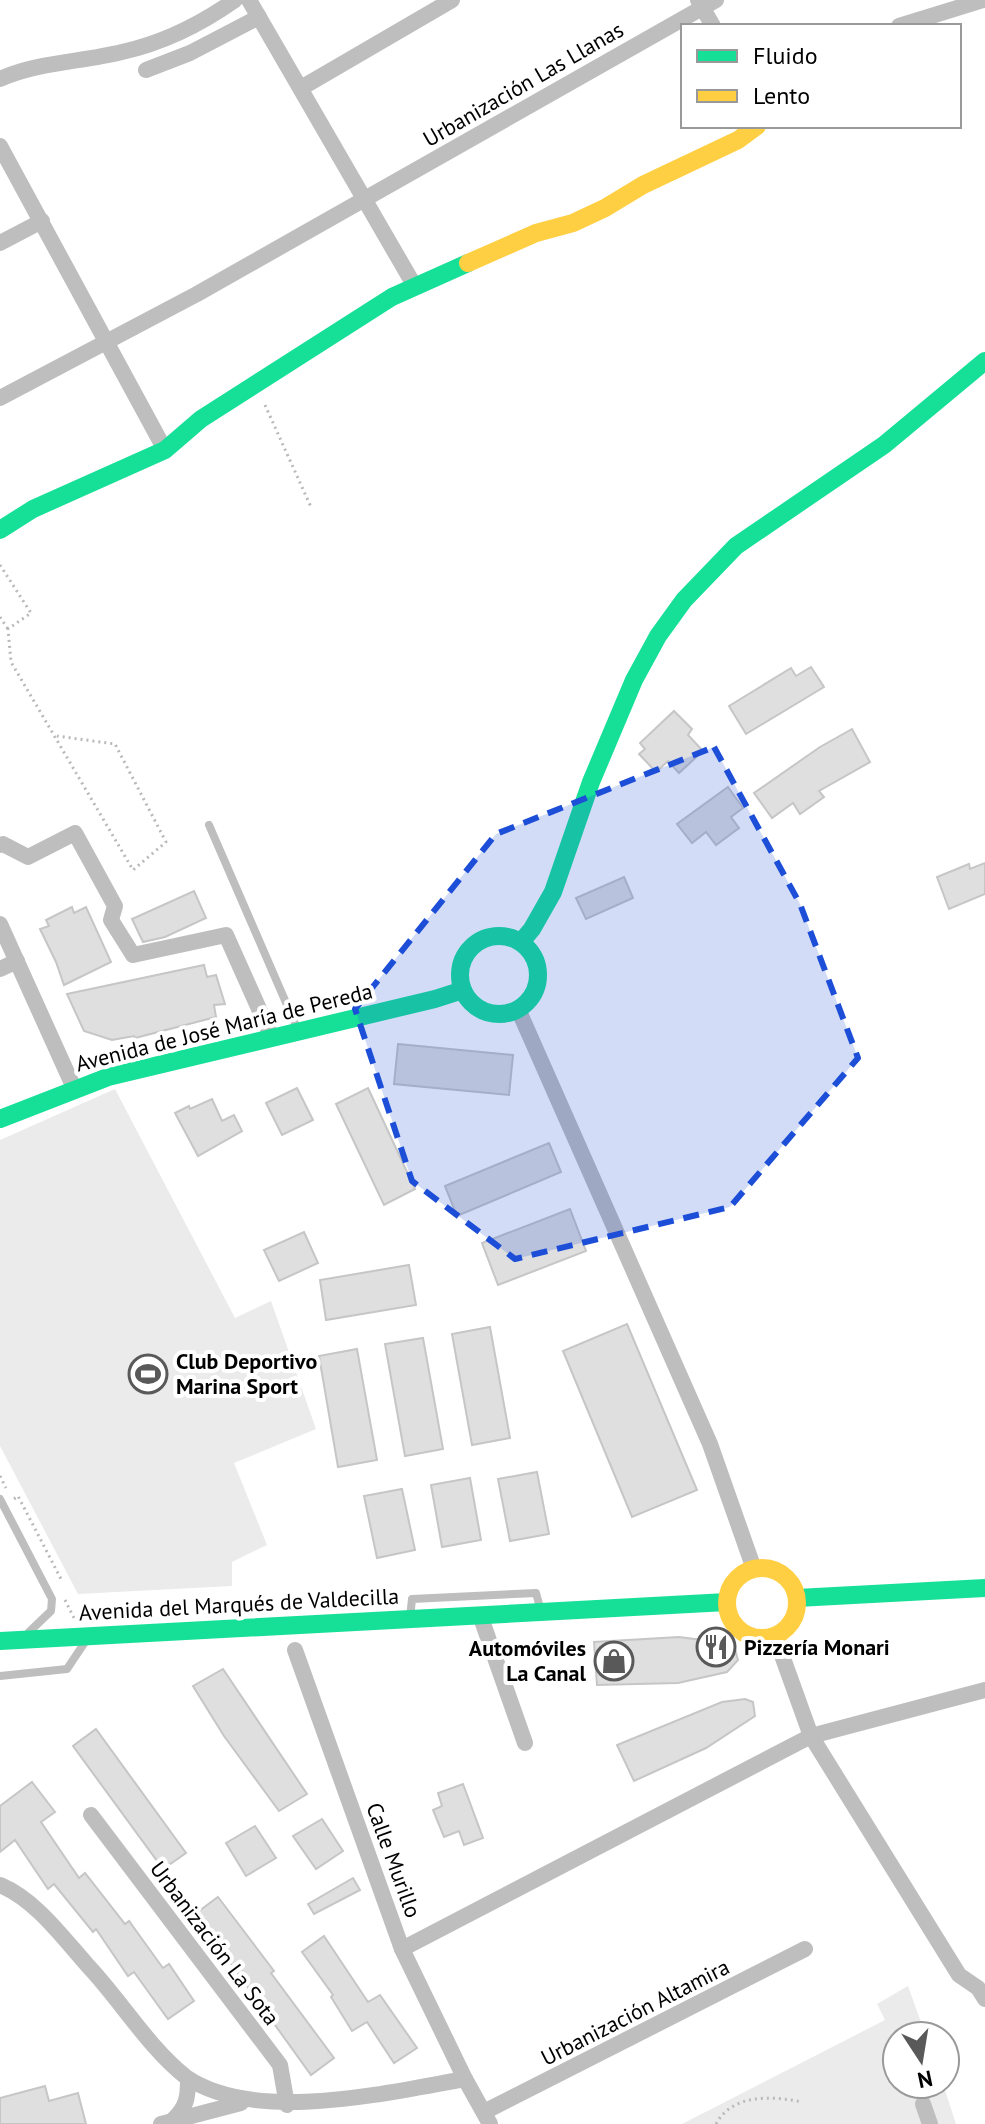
<svg xmlns="http://www.w3.org/2000/svg" width="985" height="2124" font-family="'PT Sans',sans-serif">
<style>
.green{fill:#ebebeb}
.building{fill:#dfdfdf;stroke:#c6c6c6;stroke-width:2}
.lines{fill:none;stroke-linecap:round;stroke-linejoin:round}
.path{stroke:#b9b9b9;stroke-width:3;stroke-dasharray:2 4;stroke-linecap:butt}
.lane{stroke:#bebebe;stroke-width:8}
.street{stroke:#bebebe;stroke-width:16}
.fast{stroke:#16e098;stroke-width:18}
.slow{stroke:#ffcf43;stroke-width:18}
.marked{fill:#1d4ed8;fill-opacity:0.2;stroke:#1d4ed8;stroke-width:6;stroke-dasharray:16 10;stroke-linejoin:round}
.labels{text-anchor:middle;stroke-width:8;stroke-linejoin:round;paint-order:stroke}
.street-label{font-size:22px;fill:#000;stroke:#fff}
.poi-label{font-size:22px;font-weight:bold;fill:#000;stroke:#fff;text-anchor:start}
</style>
<rect width="100%" height="100%" fill="#fff"/>
<g class="green">
<path d="M115 1089 235 1318 271 1301 316 1429 234 1463 267 1545 232 1562V1586L78 1594 0 1446V1140Z"/>
<path d="M908 1986 926 2036H897V2084H943L956 2124H682L885 2020 877 2004Z"/>
</g>
<g class="building">
<path d="M811 667 824 687 746 734 729 706 791 668 796 676Z"/>
<path d="M674 711 692 729 688 735 703 751 679 773 668 761 656 772 639 754 645 749 640 743Z"/>
<path d="M852 729 870 762 819 791 824 797 800 814 793 803 772 818 754 793 820 747Z"/>
<path d="M728 787 743 808 731 817 739 828 716 845 706 832 692 843 677 824Z"/>
<path d="M985 863V894L949 909 937 877 969 864 970 869Z"/>
<path d="M624 877 633 898 586 919 576 898Z"/>
<path d="M194 891 206 918 165 937 143 942 132 919Z"/>
<path d="M72 907 74 913 86 907 111 962 64 985 56 962 40 929 49 926 46 920Z"/>
<path d="M204 965 207 977 216 975 225 1004 214 1005 216 1017 135 1038 134 1036 112 1040 84 1031 67 994Z"/>
<path d="M398 1044 513 1055 509 1095 394 1084Z"/>
<path d="M297 1088 313 1120 282 1135 266 1103Z"/>
<path d="M368 1088 415 1189 384 1205 336 1104Z"/>
<path d="M212 1099 222 1121 234 1115 242 1131 198 1156 175 1113 189 1106 190 1109Z"/>
<path d="M549 1143 561 1172 457 1216 445 1186Z"/>
<path d="M570 1209 586 1251 498 1285 482 1243Z"/>
<path d="M304 1232 318 1263 279 1281 264 1250Z"/>
<path d="M409 1265 416 1305 326 1320 320 1280Z"/>
<path d="M627 1324 697 1490 632 1517 563 1351Z"/>
<path d="M490 1327 510 1438 472 1445 452 1334Z"/>
<path d="M423 1338 443 1449 405 1456 385 1344Z"/>
<path d="M357 1349 377 1460 338 1467 319 1356Z"/>
<path d="M537 1472 549 1534 510 1541 498 1479Z"/>
<path d="M470 1478 481 1540 442 1547 431 1485Z"/>
<path d="M402 1489 415 1550 377 1558 364 1496Z"/>
<path d="M679 1637 710 1641 735 1649 738 1660 727 1672 678 1683 597 1685 594 1642Z"/>
<path d="M223 1669 307 1794 279 1811 224 1736 193 1686Z"/>
<path d="M745 1699 753 1702 755 1716 706 1748 634 1781 617 1745 722 1702Z"/>
<path d="M96 1729 186 1853 163 1869 73 1746Z"/>
<path d="M32 1782 55 1812 41 1822 79 1878 85 1873 125 1924 129 1921 160 1964 163 1968 169 1964 194 2001 168 2019 134 1972 128 1976 96 1929 93 1932 54 1884 48 1889 15 1840 0 1852V1806Z"/>
<path d="M463 1784 483 1838 464 1845 459 1831 444 1837 433 1810 442 1806 438 1793Z"/>
<path d="M322 1819 343 1851 316 1869 293 1836Z"/>
<path d="M255 1826 276 1858 246 1876 226 1843Z"/>
<path d="M353 1878 360 1890 314 1914 308 1904Z"/>
<path d="M218 1897 274 1971 271 1973 334 2058 311 2075 195 1914Z"/>
<path d="M324 1936 368 2002 380 1995 417 2048 394 2063 367 2022 352 2031 331 1997 333 1995 302 1952Z"/>
<path d="M45 2086 49 2101 78 2093 86 2124H0V2098Z"/>
</g>
<g class="lines">
<g class="path">
<path d="M265 405 311 507"/>
<path d="M0 565 31 613 8 629 11 662 133 870 166 842 115 744 57 736"/>
<path d="M0 617 8 629"/>
<path d="M0 1476 6 1488"/>
<path d="M14 1499 18 1496 61 1579 59 1580"/>
<path d="M65 1600 74 1618"/>
<path d="M716 2124C733 2093 772 2096 802 2102"/>
</g>
<g class="lane">
<path d="M209 825 297 1028"/>
<path d="M0 1499 52 1599 51 1611 29 1632"/>
<path d="M410 1618 412 1599 536 1593 541 1611"/>
<path d="M0 1676 67 1669 85 1642"/>
</g>
<g class="street">
<path d="M249 0 414 285"/>
<path d="M698 0 713 26"/>
<path d="M899 26 983 0"/>
<path d="M146 70 190 53 259 17"/>
<path d="M0 79C38 62 82 62 122 52 163 43 201 24 235 0"/>
<path d="M301 88 452 0"/>
<path d="M0 146 165 450"/>
<path d="M0 243 42 221"/>
<path d="M0 398 197 294 716 0"/>
<path d="M0 845 3 844 28 857 75 833 115 906 111 920 133 955 226 935 272 1038"/>
<path d="M0 924 74 1088"/>
<path d="M0 969 17 961"/>
<path d="M518 1009 710 1444 754 1569"/>
<path d="M480 1615 525 1743"/>
<path d="M775 1636 811 1736 959 1975 978 1988 985 1999"/>
<path d="M295 1650 402 1949 465 2079 490 2124"/>
<path d="M91 1815 280 2065 287 2105"/>
<path d="M0 1885C36 1900 63 1938 89 1967 121 2001 149 2048 186 2077 255 2124 385 2093 465 2079"/>
<path d="M402 1949 811 1736 985 1690"/>
<path d="M923 2104 930 2124"/>
<path d="M484 2112 805 1949"/>
<path d="M174 2119C187 2106 188 2097 188 2079"/>
<path d="M161 2124 241 2103"/>
</g>
<g class="fast">
<path d="M0 530 33 509 165 450 201 419 392 297 468 263"/>
<circle cx="499" cy="975" r="39"/>
<path d="M521 942 532 929 553 892 591 782 634 680 658 636 684 600 736 546 884 445 985 361"/>
<path d="M0 1119 108 1077 435 999 463 990"/>
<path d="M797 1598 985 1588"/>
<path d="M0 1641 727 1602"/>
</g>
<g class="slow">
<path d="M468 263 536 233 573 223 605 208 643 185 738 140 757 126"/>
<circle cx="762" cy="1603" r="35"/>
</g>
</g>
<path class="marked" d="M714 747 800 904 858 1058 730 1207 515 1259 412 1181 355 1009 496 834Z"/>
<defs>
<g id="stadium-ring" transform="scale(2)"><circle r="9.5" fill="#fff" stroke="#595959" stroke-width="1.5"/><path d="M0-5a6.5 5 0 1 0 0 10a6.5 5 0 1 0 0-10ZM-3.5-1.8h7v3.6h-7Z" fill="#595959"/></g>
<g id="restaurant-ring" transform="scale(2)"><circle r="9.5" fill="#fff" stroke="#595959" stroke-width="1.5"/><path d="M-5-6h1v4h1v-4h1v4h1v-4h1v5L-1.5 .5V6h-2V.5L-5-1ZM5-6V6H3V1.5H1.5Q1.5-4 5-6Z" fill="#595959"/></g>
<g id="shop-ring" transform="scale(2)"><circle r="9.5" fill="#fff" stroke="#595959" stroke-width="1.5"/><path d="M-5-2.5h2.3a2.7 3.5 0 0 1 5.4 0H5L5.5 6h-11ZM-1.5-2.5h3a1.5 2.3 0 0 0-3 0Z" fill="#595959"/></g>
</defs>
<g fill-rule="evenodd">
<use href="#stadium-ring" x="148" y="1374"/>
<use href="#restaurant-ring" x="716" y="1647"/>
<use href="#shop-ring" x="614" y="1661"/>
</g>
<g class="labels">
<g class="street-label">
<text transform="translate(523 84) rotate(-30)" y="8">Urbanización Las Llanas</text>
<text transform="translate(224 1027) rotate(-14)" y="8">Avenida de José María de Pereda</text>
<text transform="translate(239 1604) rotate(-3)" y="8">Avenida del Marqués de Valdecilla</text>
<text transform="translate(394 1860) rotate(70)" y="8">Calle Murillo</text>
<text transform="translate(215 1943) rotate(53)" y="8">Urbanización La Sota</text>
<text transform="translate(635 2012) rotate(-27)" y="8">Urbanización Altamira</text>
</g>
<g class="poi-label">
<text x="176" y="1369">Club Deportivo<tspan x="176" dy="25">Marina Sport</tspan></text>
<text x="744" y="1655">Pizzería Monari</text>
<text x="586" y="1656" text-anchor="end">Automóviles<tspan x="586" dy="25">La Canal</tspan></text>
</g>
</g>
<rect x="681" y="24" width="280" height="104" fill="#ffffff" stroke="#999999" stroke-width="2"/>
<rect x="697" y="50" width="40" height="12" fill="#16e098" stroke="#999999" stroke-width="2"/>
<text x="753" y="64" font-size="24" fill="#000000">Fluido</text>
<rect x="697" y="90" width="40" height="12" fill="#ffcf43" stroke="#999999" stroke-width="2"/>
<text x="753" y="104" font-size="24" fill="#000000">Lento</text>
<g transform="translate(921 2060) rotate(168)"><circle r="38" fill="#ffffff" stroke="#999999" stroke-width="2"/>
<path d="M0-6L14 30L0 20L-14 30Z" fill="#595959"/>
<text y="-12" font-size="22" font-weight="bold" text-anchor="middle" fill="#000000">N</text>
</g>
</svg>
